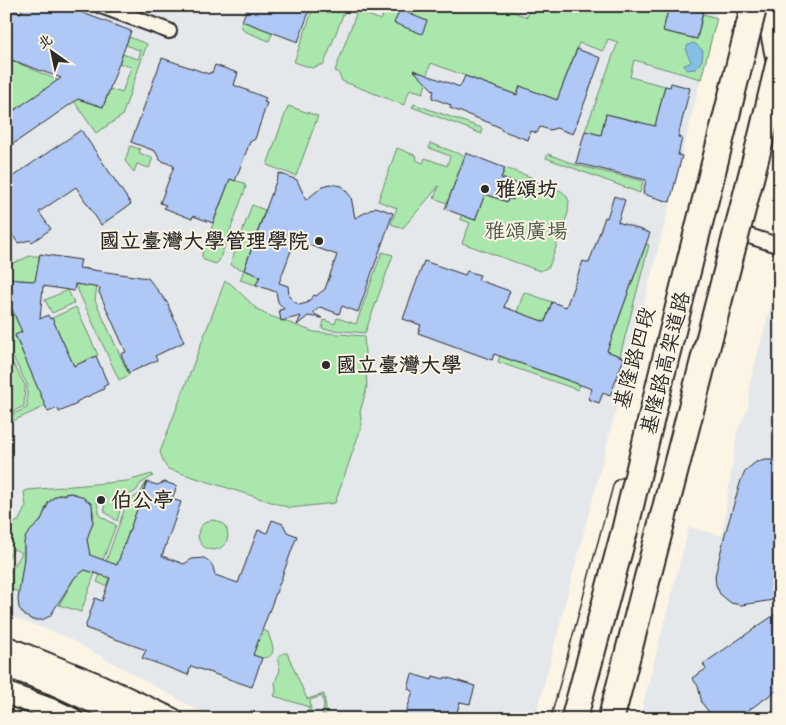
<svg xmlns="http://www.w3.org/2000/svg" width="786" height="725" font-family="Caveat,'LXGW WenKai TC',sans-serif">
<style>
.built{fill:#e5e8ea}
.green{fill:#aae7ad;stroke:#6a896c}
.water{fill:#87c0e6;stroke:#62849b}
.building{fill:#afc8f6;stroke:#2b2b2b;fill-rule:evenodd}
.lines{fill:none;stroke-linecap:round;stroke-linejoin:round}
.street-casing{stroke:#2b2b2b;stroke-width:18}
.secondary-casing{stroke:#2b2b2b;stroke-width:22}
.primary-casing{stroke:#2b2b2b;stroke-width:25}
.highway-casing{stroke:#2b2b2b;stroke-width:29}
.street{stroke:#fcf5e5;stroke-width:14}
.secondary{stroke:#fcf5e5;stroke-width:19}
.primary{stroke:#fcf5e5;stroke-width:21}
.highway{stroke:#fcf5e5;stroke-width:25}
.highway-bridge-casing{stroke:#2b2b2b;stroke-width:29;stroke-linecap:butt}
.highway-bridge{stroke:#fcf5e5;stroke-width:25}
.poi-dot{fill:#2b2b2b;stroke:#fcf5e5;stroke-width:2}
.labels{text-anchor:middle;stroke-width:4;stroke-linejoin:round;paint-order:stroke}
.poi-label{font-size:21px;font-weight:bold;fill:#2b2b2b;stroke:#fcf5e5;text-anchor:start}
.park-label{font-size:21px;fill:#4b5a4c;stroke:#fcf5e5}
.street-label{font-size:21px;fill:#2b2b2b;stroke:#fcf5e5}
</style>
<rect width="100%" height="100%" fill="#fcf5e5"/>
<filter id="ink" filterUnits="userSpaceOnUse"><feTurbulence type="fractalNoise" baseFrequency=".02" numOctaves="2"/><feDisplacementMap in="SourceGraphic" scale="10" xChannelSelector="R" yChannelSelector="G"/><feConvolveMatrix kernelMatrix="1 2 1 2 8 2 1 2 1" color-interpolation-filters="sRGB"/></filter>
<g filter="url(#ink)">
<g class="built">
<path d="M6 6H719L670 204 535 719H214L64 636 6 615Z"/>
<path d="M779 274 780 716 776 719H639L689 527 722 536 737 431 748 408 750 383Z"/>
</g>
<g class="green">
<path d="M314 6 346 7 324 64 312 68 294 62Z"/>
<path d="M386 6H391L413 16 414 14 396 6H509L508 10 527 17 531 6H669L663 31 697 39 703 14 717 18 701 79 634 60 630 77 665 86 654 131 640 122 606 114 601 135 585 131 618 42 608 39 603 51 579 43 557 100 520 86 517 95 431 63 425 80 427 81 423 93 410 89 404 105 342 81 338 72 335 71 357 11 381 20Z"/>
<path d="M242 21 273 32 269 41 244 31 241 25Z"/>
<path d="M129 37 147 44 122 116 96 133 71 97 103 107 110 89 122 93 131 67 119 63 122 54 138 59 141 51 126 45Z"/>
<path d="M6 58 62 82 7 115Z"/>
<path d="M414 104 482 128V134L412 107Z"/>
<path d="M288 106 318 116 296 176 267 165Z"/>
<path d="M430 143 465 156 447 203 434 198 439 186 403 228 391 224 397 208 378 201 397 148 417 156 416 160 423 163 425 158 447 166 450 156 429 148Z"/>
<path d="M130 146 140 149 139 153 153 158 149 168 137 164 134 172 125 161Z"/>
<path d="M548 154 576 165 643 181 640 193 546 158Z"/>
<path d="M505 168 531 177 534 181 561 191 566 195 569 201 568 213 549 267 540 271 462 243 470 223 460 219 462 215 475 220 485 194 507 202 519 185 501 178Z"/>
<path d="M230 179 244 183 246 187 219 261 216 264 204 260 202 256V253Z"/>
<path d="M252 205 265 210 244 270 260 276 256 285 240 280 244 270 230 265Z"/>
<path d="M646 244 649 245 620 356 607 351Z"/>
<path d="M382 252 393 255 365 333 322 329 324 320 335 324 337 318 356 324Z"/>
<path d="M30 256H39L37 291 33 281 21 280 14 289 9 292 8 306 12 309 24 331 15 336 30 369 45 384 38 388 46 406 6 424V417L27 408V384L6 344V290L10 276 7 272 9 265Z"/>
<path d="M82 268 94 270V272L99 273 95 300 129 375 119 380 75 284 79 285Z"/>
<path d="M225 281 230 283 257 309 265 314 314 332 364 336 367 387 360 412 362 425 335 503 290 508 168 469 164 463 160 452Z"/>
<path d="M68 290 74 303 52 313 45 300Z"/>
<path d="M524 292 552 302 545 322 517 312Z"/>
<path d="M76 307 98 355 74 366 52 318Z"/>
<path d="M6 351 25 385 24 406 6 415Z"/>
<path d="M500 356 580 385 578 390 498 362Z"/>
<path d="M152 474 153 476 140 484 137 490 128 496 121 507 117 521 105 512 104 503 106 501 105 497 101 494 96 498 100 516 116 525 103 560 92 564C90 557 86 545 87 538 88 527 98 520 92 508 83 491 59 487 47 504 44 509 44 517 40 522 36 528 28 531 26 539 23 546 24 551 24 558 24 569 20 581 19 592L6 588V579L22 553 14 549 6 562V530L17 521 18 522 26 506 24 492 28 490 127 481Z"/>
<path d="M147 482 117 565 112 572 106 586 97 582 106 561 126 505C130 499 135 497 140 493 143 489 143 485 147 482Z"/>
<circle cx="213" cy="535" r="15"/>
<path d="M83 569 95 573 81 612 59 605 75 577Z"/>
<path d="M254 627 268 632C269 637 272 643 273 648 274 659 261 660 254 655 251 653 249 648 247 645Z"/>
<path d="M284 653H287L307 699 324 694 326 709 324 719H322L324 705 322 696 310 700 311 711 308 719H306L309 707 274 696 276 691 275 682 280 670C279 662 274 658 284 653Z"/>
</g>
<path class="water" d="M693 43 697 45 703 51 702 60 696 69 686 70 684 65 690 63 691 61C688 55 684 51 688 45Z"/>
<g class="building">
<path d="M23 6H64L131 31 103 107 78 99 6 149V116L61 78 6 58V52L12 36 6 33 14 10 21 13Z"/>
<path d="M248 6H311L298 42 242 21Z"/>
<path d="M669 6H704L697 39 663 31Z"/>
<path d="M400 10 427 21 422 34 394 23Z"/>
<path d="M577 49 601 58 573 134 556 128 550 130 540 127 537 133 531 131 528 140 501 130V128L490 123 450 108 451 105 432 98 434 91 413 70 460 87 465 76 517 95 520 86 557 100Z"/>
<path d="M162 58 209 74 210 72 212 73 215 65 238 73 234 85 266 98 264 102 267 103 255 139 250 142 235 181 230 179 213 223 193 216 192 219 164 208 166 205 160 203 174 166 160 160 155 151 131 142Z"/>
<path d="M671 83 690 88 678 137 682 138 678 155 682 156 670 202 643 194 646 180 576 163 585 131 601 135 606 114 655 126 665 86 670 87Z"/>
<path d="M81 130 131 204 101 225 76 187 39 212 51 229 32 242 30 240 18 243 6 226V181Z"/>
<path d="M466 153 505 168 501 178 519 184 513 200 508 198 507 202 485 194 475 220 445 209Z"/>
<path d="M279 173 297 180 306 200 322 187 329 184 342 186 351 197 355 218 376 207 393 213 358 312 342 306 339 314 320 307 313 313 322 318 308 316 297 325 301 316 281 321 279 310 284 309 278 302 276 292 256 285 260 276 244 270ZM295 240 337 255 325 289 316 296 314 295 307 303 299 305 292 300 289 296 288 286 279 283Z"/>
<path d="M614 196 625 200 618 222 650 233 607 351 624 358 610 396 603 393 599 403 588 399 592 389 494 354 492 360 418 333 421 325 403 319 424 261 465 275 467 271 480 275 478 280 510 291 504 307 545 322 552 302 566 307 583 261 589 263 605 217 607 218Z"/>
<path d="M40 254 81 260 79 268 148 278 169 305H168L184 342 155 356 157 360 129 373 121 354 126 352 99 292 100 288 75 284 74 291 43 286 40 319 48 315 50 319 52 318 74 366 96 356 108 384 103 387 104 389 76 402 77 404 59 412 58 408 48 412 15 335 22 332 6 296V276L18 280 35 281Z"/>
<path d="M765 460H774L780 463V599L741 605 731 603 720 594 716 585 715 576 725 534 741 480 746 470 756 462Z"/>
<path d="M147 482 157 485 165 482 177 486 172 499 181 502 162 556 184 564 192 559 204 558 210 562 213 567 215 575 238 583 258 530 267 533 272 520 283 524 287 532 297 536 253 655 262 658 252 687 191 666 188 675 156 663 142 658 146 650 85 628 95 598 102 601 110 578 85 570 75 577 50 616 42 620H33L25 616 19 608 18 599 24 558V542L26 536 32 529 40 522 49 502 56 496 71 493 81 496 92 504 93 522 87 539 90 555 117 565Z"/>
<path d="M780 611V688L736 719 731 713 723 719 714 716 708 711 702 703 698 686 692 678 706 669 703 664Z"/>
<path d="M412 674 432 680 433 676 444 679 445 677 475 686 470 704 460 702 455 719H404L413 691 408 689Z"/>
</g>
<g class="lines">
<g class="street-casing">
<g id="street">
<path d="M101 6 169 31"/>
<path d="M743 234 780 246"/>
</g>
</g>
<g class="secondary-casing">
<path id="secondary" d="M561 719 623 488"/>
</g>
<g class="primary-casing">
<g id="primary">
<path d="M6 647 99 685 172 719"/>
<path d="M6 666 54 684 130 719"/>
<path d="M6 693 55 711 72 719"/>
</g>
</g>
<g class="highway-casing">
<path id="highway" d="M592 719 649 519 750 91 753 67 746 32"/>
</g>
<use href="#street" class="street"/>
<use href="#secondary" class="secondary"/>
<use href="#primary" class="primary"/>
<use href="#highway" class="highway"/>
<g class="highway-bridge-casing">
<g id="highway-bridge">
<path d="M574 719 625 529 664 365 754 6"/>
<path d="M611 719 762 134 780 59"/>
</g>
</g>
<use href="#highway-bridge" class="highway-bridge"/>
</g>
</g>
<g class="poi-dot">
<circle cx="485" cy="189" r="5"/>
<circle cx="319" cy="241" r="5"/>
<circle cx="326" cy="365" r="5"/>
<circle cx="101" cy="500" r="5"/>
</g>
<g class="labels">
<g class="poi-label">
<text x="495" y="196">雅頌坊</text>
<text x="309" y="248" text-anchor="end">國立臺灣大學管理學院</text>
<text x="336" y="372">國立臺灣大學</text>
<text x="111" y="507">伯公亭</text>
</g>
<g class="park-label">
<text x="526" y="238">雅頌廣場</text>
</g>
<g class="street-label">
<text transform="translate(634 358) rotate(-75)" y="7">基隆路四段</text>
<text transform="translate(665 363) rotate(-76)" y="7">基隆路高架道路</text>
</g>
</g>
<rect width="786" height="725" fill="none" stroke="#fcf5e5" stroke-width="25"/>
<rect x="12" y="12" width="761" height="700" fill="none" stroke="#2b2b2b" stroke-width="2" filter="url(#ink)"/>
<g transform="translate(52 52) rotate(327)" stroke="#fcf5e5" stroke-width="4" paint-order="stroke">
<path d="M0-4L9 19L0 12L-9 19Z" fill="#2b2b2b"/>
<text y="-8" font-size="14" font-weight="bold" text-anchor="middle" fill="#2b2b2b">北</text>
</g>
</svg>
